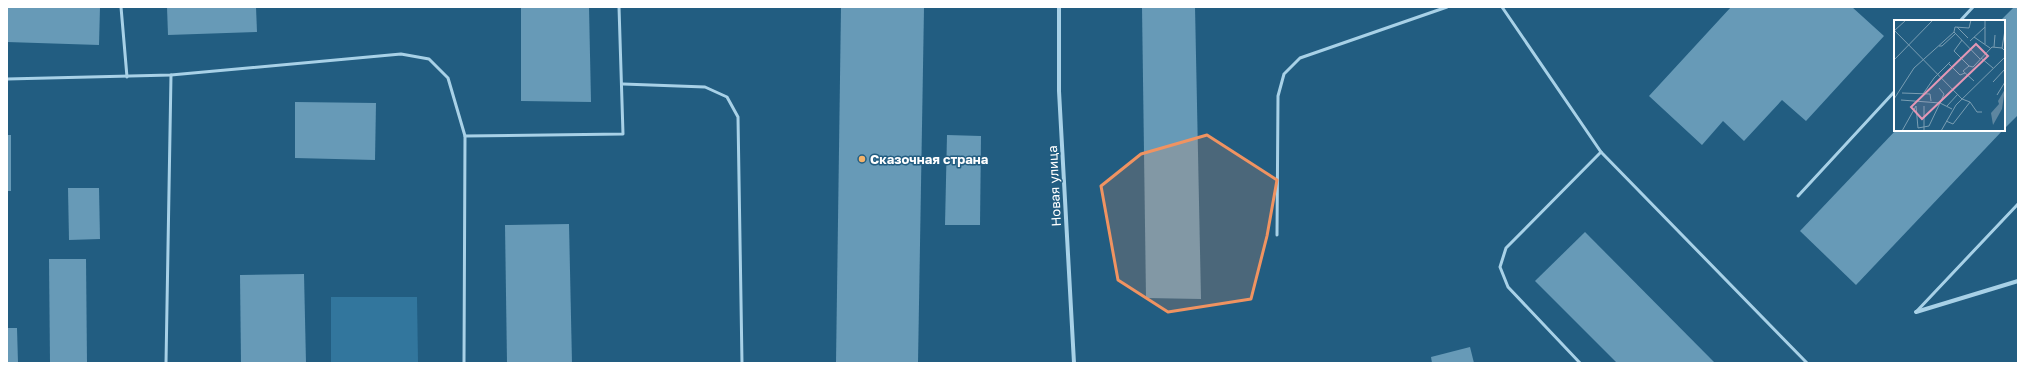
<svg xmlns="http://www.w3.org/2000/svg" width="2025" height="370" font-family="'Golos Text',sans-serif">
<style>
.green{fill:#32769d}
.building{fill:#679ab7}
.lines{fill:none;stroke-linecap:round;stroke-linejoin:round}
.lane{stroke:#a8d1e7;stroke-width:3}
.street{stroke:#a8d1e7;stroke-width:4}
.marked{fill:#f09361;fill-opacity:0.2;stroke:#f09361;stroke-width:3;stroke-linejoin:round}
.poi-dot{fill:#f3b26a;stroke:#225d81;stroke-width:1.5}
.labels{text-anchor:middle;stroke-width:3;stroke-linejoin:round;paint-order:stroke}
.poi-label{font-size:13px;font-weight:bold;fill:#fff;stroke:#225d81;text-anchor:start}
.street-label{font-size:13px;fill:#fff;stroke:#225d81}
.inset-road{fill:none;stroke:#7a9eb3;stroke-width:1}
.view{fill:#e497b5;fill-opacity:0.15;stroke:#e497b5;stroke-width:2}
.inset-edge{fill:none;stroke:#fff;stroke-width:2}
</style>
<rect width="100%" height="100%" fill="#225d81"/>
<path class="green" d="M331 297H417L418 363H331Z"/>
<g class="building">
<path d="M7 7H100L99 45 7 42Z"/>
<path d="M167 7H256L257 32 168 35Z"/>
<path d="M521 7H589L591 102 521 101Z"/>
<path d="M841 7 924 8 918 363H836Z"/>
<path d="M1142 7H1195L1201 299 1146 298Z"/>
<path d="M1731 7H1852L1884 36 1806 121 1782 100 1744 141 1723 121 1702 145 1649 96Z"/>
<path d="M2014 7H2018V115L2004 129V21H2000Z"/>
<path d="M295 102 376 103 375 160 295 158Z"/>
<path d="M1896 130H2003L1856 285 1800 231Z"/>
<rect x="7" y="135" width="4" height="56"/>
<path d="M947 135 981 136 980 225H945Z"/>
<path d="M68 188H99L100 239 69 240Z"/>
<path d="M569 224 572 363H507L505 225Z"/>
<path d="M1585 232 1715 363H1617L1535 281Z"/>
<path d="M49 259H86L87 363H50Z"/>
<path d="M304 274 306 363H241L240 275Z"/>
<path d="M7 328H17L18 363H7Z"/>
<path d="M1470 347 1474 363H1432L1431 357Z"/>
</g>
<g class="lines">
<g class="lane">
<path d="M121 7 127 77"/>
<path d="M1502 7 1601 152 1807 363"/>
<path d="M1960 21 1973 7"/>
<path d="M7 79 171 75 401 54 429 59 448 78 465 136"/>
<path d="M623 84 705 87 727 97 738 117 742 363"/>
<path d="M1798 196 1895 91"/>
<path d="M1277 235 1278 96 1284 74 1300 58 1447 7"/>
<path d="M1916 312 2018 204"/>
<path d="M166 363 171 75"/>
<path d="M464 363 465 136 623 134 619 7"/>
<path d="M1580 363 1508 287 1500 267 1506 248 1601 152"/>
</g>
<g class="street">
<path d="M1059 7V91L1074 363"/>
<path d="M1916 312 2018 281"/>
</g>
</g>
<path class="marked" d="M1207 135 1277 180 1267 236 1251 299 1168 312 1118 280 1101 186 1141 154Z"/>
<circle class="poi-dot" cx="862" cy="159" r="4"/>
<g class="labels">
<g class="poi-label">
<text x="870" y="164">Сказочная страна</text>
</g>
<g class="street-label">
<text transform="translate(1054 186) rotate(-93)" y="5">Новая улица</text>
</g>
</g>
<g transform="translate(1894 20)">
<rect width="111" height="111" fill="#225d81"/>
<path d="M111 69 108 89 99 105 97 93 105 84 104 81Z" fill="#5d86a0"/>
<path class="inset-road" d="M63 7 74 18M0 10 68 79 76 82 83 92H88M0 11 12 0M60 12 86 39M60 12 61 7 75 8 77 0M80 17 96 28M68 20 60 31 75 46 69 51 80 61M76 21 91 7M91 24V0M45 26H48L61 14M100 27 101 15M108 28 111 10M87 38 99 48M0 40 39 0M54 43 66 55 71 53M75 46 79 47 98 27 108 28 111 31M99 62 111 49M8 73 36 74 37 81M29 74 40 58 56 42M103 75 111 62M0 79 20 48 60 12M7 80 46 83 50 74 45 68M22 86 24 108 35 106 46 83 58 89M30 86V111M53 86 64 74M52 101 59 104 76 82M8 111 22 86M47 111 62 85 111 37"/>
<path class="view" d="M82 24 94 36 28 99 17 87Z"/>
<rect width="111" height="111" class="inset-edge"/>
</g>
<rect width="2025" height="370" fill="none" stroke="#ffffff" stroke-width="16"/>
</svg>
